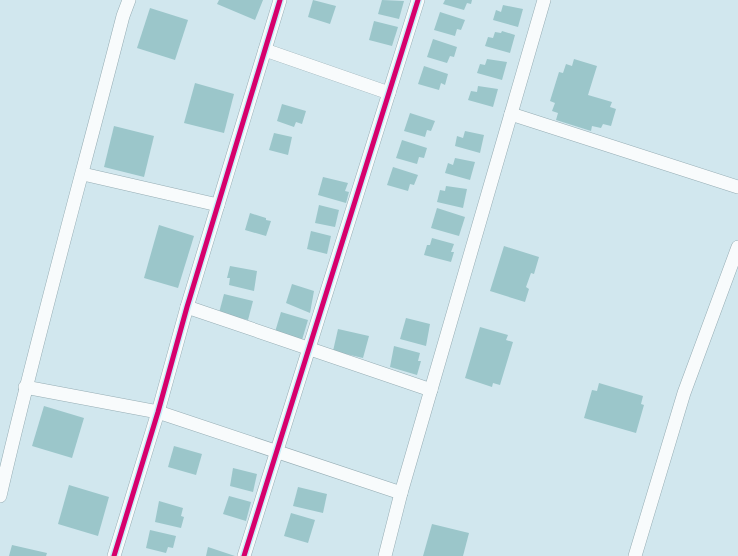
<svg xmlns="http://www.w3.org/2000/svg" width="738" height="556" font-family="'Nunito Sans',sans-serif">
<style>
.building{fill:#9bc6ca}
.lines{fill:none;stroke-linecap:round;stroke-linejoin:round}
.minor-casing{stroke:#96adb4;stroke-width:14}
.minor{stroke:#f8fbfc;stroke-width:13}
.cycleway-casing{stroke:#c5edfa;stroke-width:8}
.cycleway{stroke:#d6006c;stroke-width:5}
</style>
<rect width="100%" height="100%" fill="#d1e7ee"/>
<g class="building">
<path d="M219 0H263L255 20 217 4Z"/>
<path d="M313 0 336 6 330 24 308 17Z"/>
<path d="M382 0 404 1 399 19 378 14Z"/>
<path d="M445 0H472L471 4 467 3 464 10 443 4Z"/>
<path d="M503 5 523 9 518 27 493 20 496 10 501 12Z"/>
<path d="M150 8 188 20 175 60 137 48Z"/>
<path d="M440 12 465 20 461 30 457 29 455 36 434 30Z"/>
<path d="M374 21 398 27 392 46 369 40Z"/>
<path d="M502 31 515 35 510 53 485 46 488 37 493 38 495 32 501 33Z"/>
<path d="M433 39 457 47 454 57 450 56 447 63 427 57Z"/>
<path d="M487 59 507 62 502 80 477 73 480 64 485 65Z"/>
<path d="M574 59 597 66 588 95 612 102 610 107 616 109 611 126 603 124 601 128 592 126 591 131 556 120 558 113 552 111 555 103 550 101 559 72 563 73 566 64 572 66Z"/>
<path d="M424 66 448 74 445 85 441 83 439 90 418 84Z"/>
<path d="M195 83 234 94 224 133 184 123Z"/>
<path d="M478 86 498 89 493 107 468 100 471 91 477 92Z"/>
<path d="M282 104 306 111 302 124 296 122 294 127 277 121Z"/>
<path d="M410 113 435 121 431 131 427 130 425 137 404 131Z"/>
<path d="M114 126 154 136 144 177 104 167Z"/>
<path d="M465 131 484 135 480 153 455 146 457 136 463 138Z"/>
<path d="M274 133 292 137 288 155 269 150Z"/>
<path d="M402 140 427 148 424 158 419 157 417 164 396 158Z"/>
<path d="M455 158 475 162 470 180 445 173 448 163 453 165Z"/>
<path d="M393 167 418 175 414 185 410 184 408 191 387 185Z"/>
<path d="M323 177 348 183 345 191 349 192 346 203 318 195Z"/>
<path d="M446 186 467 189 463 208 437 202 440 190 445 191Z"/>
<path d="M319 205 339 210 335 227 315 223Z"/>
<path d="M437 208 465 217 459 236 431 228Z"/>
<path d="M250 213 266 218V220L271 221 266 236 245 230Z"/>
<path d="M159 225 194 236 178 288 144 278Z"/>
<path d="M311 231 331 236 327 254 307 249Z"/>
<path d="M432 238 454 244 451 252H454L451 262 424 255 427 245H430Z"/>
<path d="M504 246 539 257 534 274 531 273 526 287 529 289 525 302 490 291Z"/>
<path d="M230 266 257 271 254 291 229 285 230 278H227Z"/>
<path d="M292 284 314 291 310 313 286 303Z"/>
<path d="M224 294 253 301 248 320 219 313Z"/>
<path d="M281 312 308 320 302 340 275 332Z"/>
<path d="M406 318 430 324 426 346 400 339Z"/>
<path d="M480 327 508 335 506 340 513 342 500 385 493 383 492 387 465 378Z"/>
<path d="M338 329 369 336 363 358 333 351Z"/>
<path d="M394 346 420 353 418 361H421L417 375 390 367Z"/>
<path d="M599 383 643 396 641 404 644 405 636 433 584 418 592 390 597 391Z"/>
<path d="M44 406 84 418 72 458 32 446Z"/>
<path d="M174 446 202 454 196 475 168 467Z"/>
<path d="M233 468 257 474 253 492 230 486Z"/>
<path d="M69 485 109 497 98 536 58 524Z"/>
<path d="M298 487 327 494 323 513 293 506Z"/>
<path d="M229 496 251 502 246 521 223 514Z"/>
<path d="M159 501 183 508 181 516 184 517 181 528 155 522Z"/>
<path d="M291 513 315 520 308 543 284 536Z"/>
<path d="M432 524 469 533 463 556H423Z"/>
<path d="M150 530 176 536 173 548 168 547 166 553 146 548Z"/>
<path d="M12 545 47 553 46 556H9Z"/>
<path d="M208 547 235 556H206Z"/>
</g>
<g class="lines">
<g class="minor-casing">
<g id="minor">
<path d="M265 50 389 93"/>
<path d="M511 114 738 187"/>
<path d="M83 174 218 205"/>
<path d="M187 307 431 390"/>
<path d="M25 387 158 412 401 493"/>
<path d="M0 496C37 335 82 176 123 16L129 0"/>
<path d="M114 556 158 412 187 307 280 0"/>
<path d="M244 556 418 0"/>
<path d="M385 556 401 493 544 0"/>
<path d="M635 556 684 393 738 247"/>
</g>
</g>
<use href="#minor" class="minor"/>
<g class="cycleway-casing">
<g id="cycleway">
<path d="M114 556 158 412 187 307 280 0"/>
<path d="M244 556 418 0"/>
</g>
</g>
<use href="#cycleway" class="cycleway"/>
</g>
</svg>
